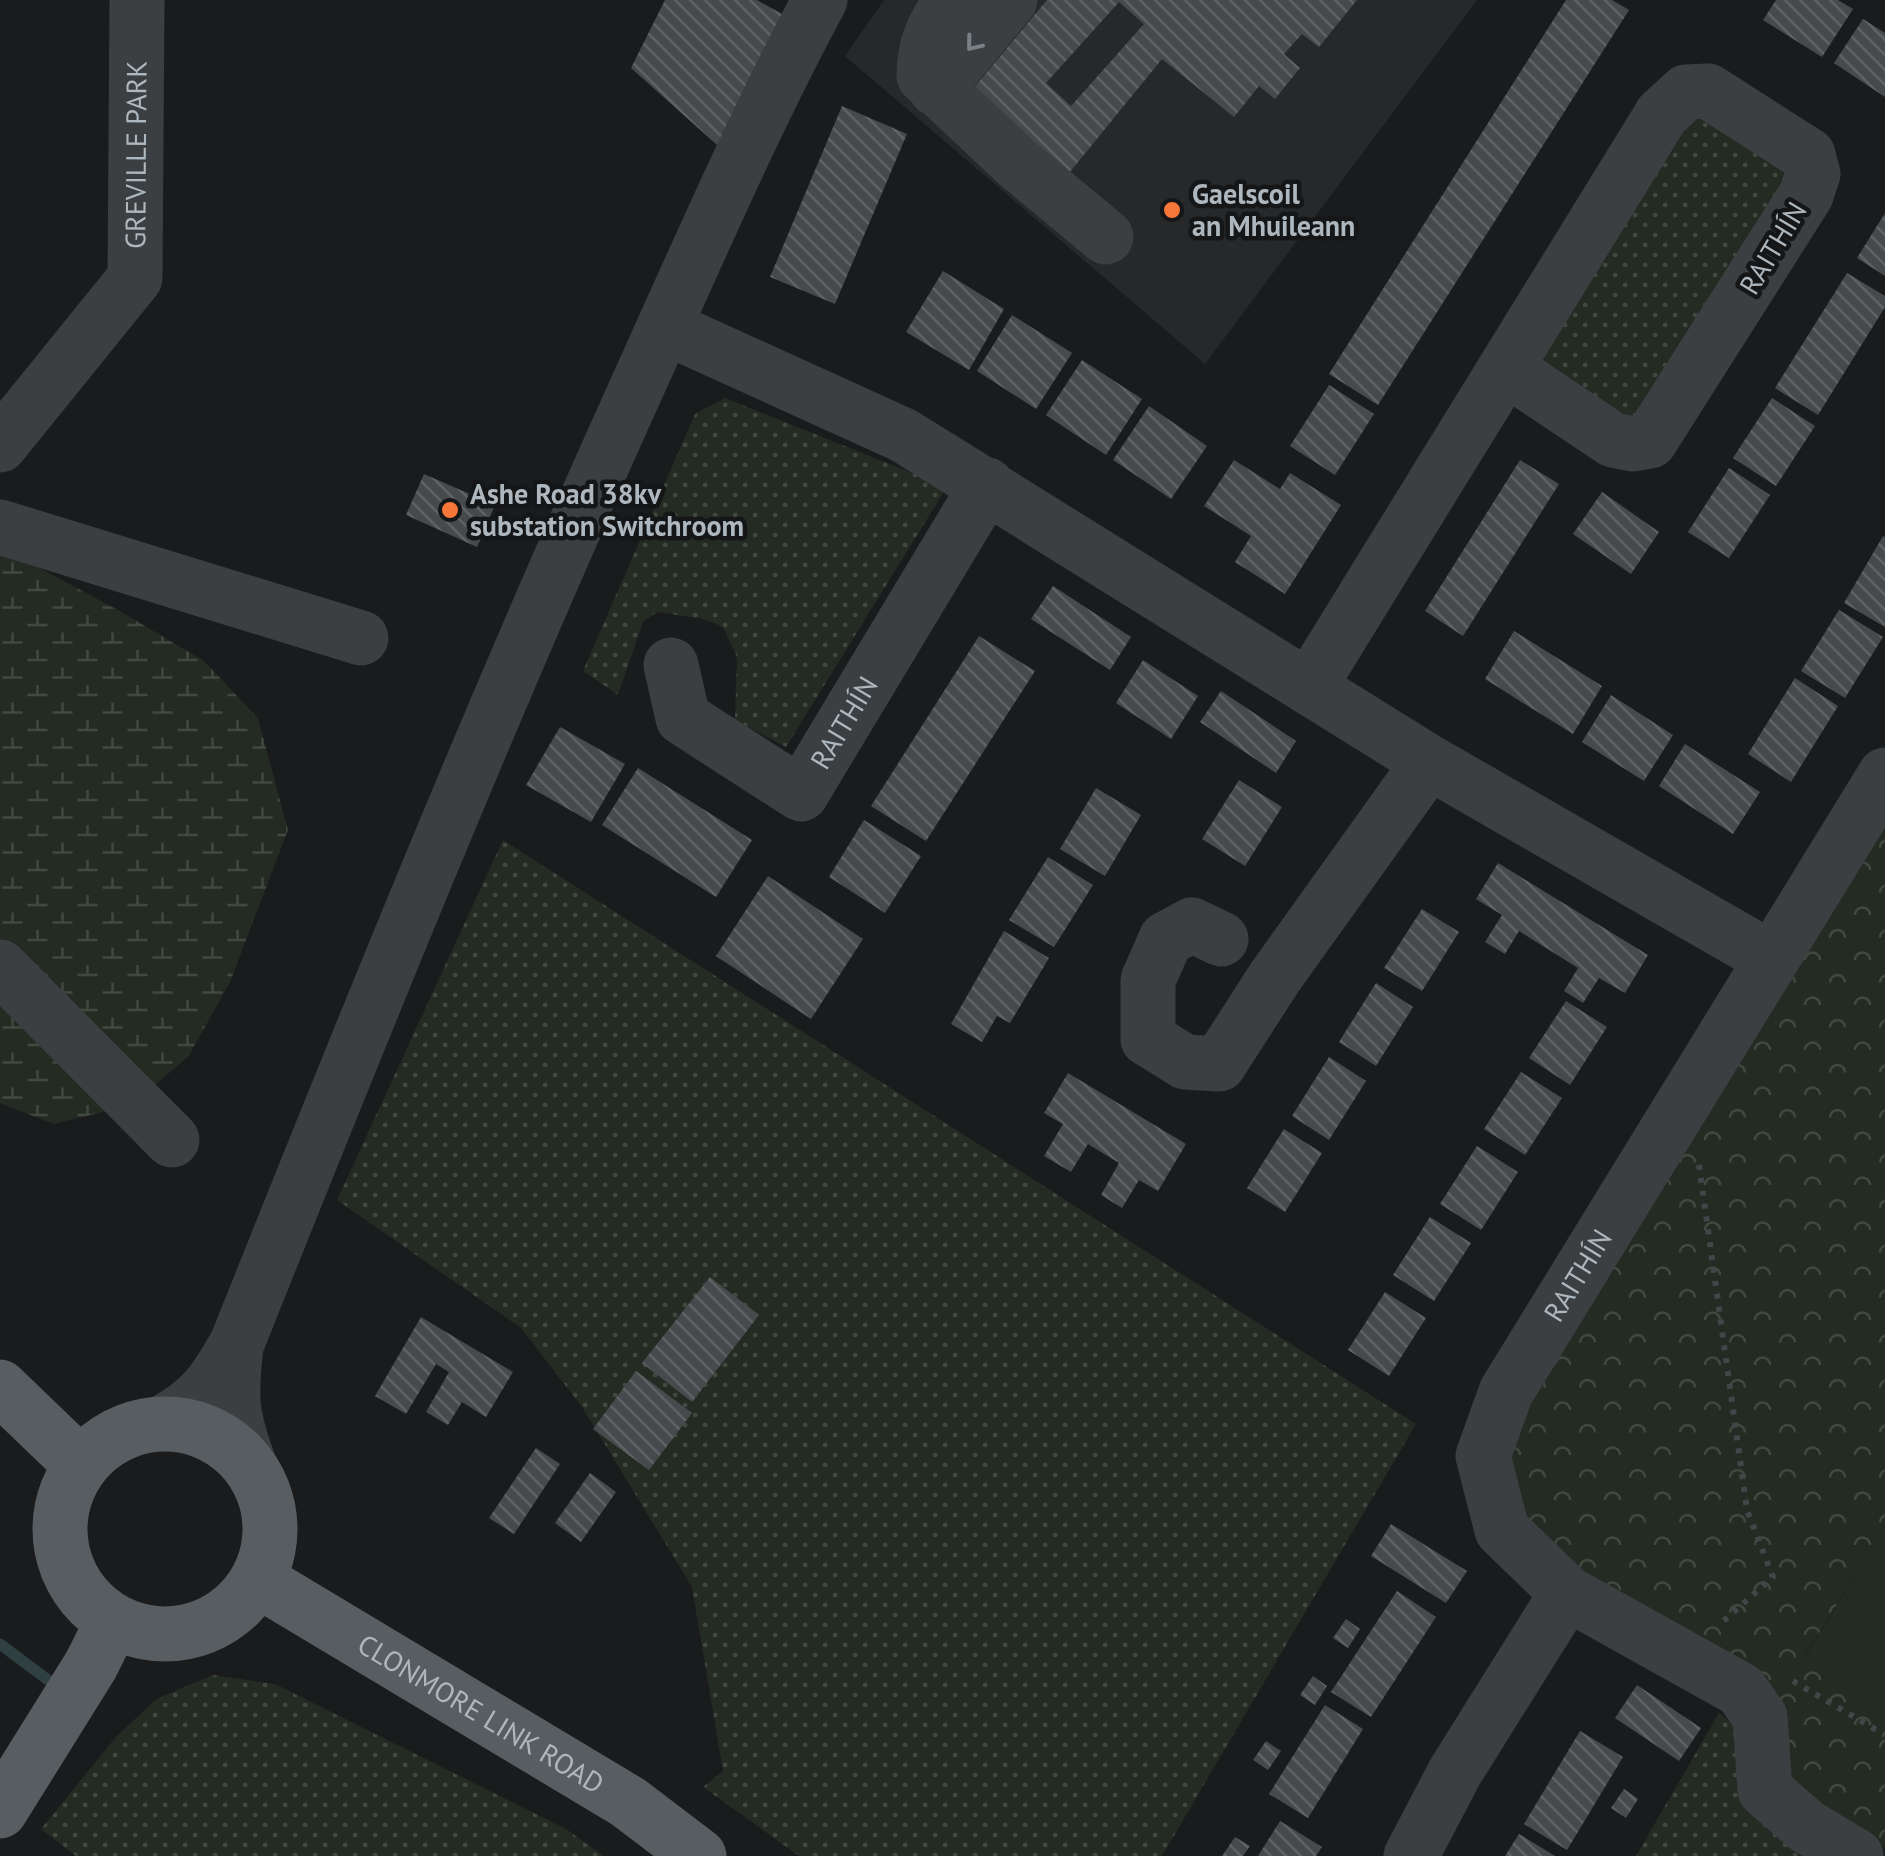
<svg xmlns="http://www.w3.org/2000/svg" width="1885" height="1856" font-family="'PT Sans',sans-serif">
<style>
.built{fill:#26282a}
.grass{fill:url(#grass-dots)}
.wetland{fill:url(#wetland-marsh)}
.park{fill:url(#park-crowns)}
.garden{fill:#242b22}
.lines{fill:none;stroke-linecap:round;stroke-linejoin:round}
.stream{stroke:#304042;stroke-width:11}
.building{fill:url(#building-back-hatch);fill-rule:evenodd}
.path{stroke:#414649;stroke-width:6;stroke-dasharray:5 8;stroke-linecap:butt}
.minor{stroke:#3b3f42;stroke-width:55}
.major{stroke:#575d61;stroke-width:55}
.oneway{stroke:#7a8186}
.poi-dot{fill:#f77738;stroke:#151618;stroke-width:4}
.labels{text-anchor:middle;stroke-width:9;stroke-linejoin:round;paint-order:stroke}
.street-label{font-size:28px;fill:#adb7bd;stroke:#151618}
.poi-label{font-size:28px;font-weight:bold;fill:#adb7bd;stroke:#151618;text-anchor:start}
</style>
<defs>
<pattern id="grass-dots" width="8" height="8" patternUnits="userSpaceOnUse" patternTransform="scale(2.5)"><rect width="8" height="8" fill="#242b22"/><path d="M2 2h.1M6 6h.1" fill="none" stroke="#414840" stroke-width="1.8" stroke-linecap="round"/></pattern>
<pattern id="wetland-marsh" width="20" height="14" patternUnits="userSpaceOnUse" patternTransform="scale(2.5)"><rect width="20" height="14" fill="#242b22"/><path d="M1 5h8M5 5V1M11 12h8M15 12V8" fill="none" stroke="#414840"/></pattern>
<pattern id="park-crowns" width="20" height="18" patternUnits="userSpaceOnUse" patternTransform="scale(2.5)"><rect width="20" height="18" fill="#242b22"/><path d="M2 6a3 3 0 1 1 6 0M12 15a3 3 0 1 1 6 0" fill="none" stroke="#414840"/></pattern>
<pattern id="building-back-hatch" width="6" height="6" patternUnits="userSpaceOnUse" patternTransform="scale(2.5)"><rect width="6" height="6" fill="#474a4d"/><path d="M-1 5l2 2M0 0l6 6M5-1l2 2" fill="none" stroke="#5f6265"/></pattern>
</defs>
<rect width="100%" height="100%" fill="#1a1b1d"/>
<path class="built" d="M884 0H1477L1205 364 845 56Z"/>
<g class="grass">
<path d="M1706 111 1787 164 1786 178 1646 410 1630 419 1537 359 1681 118Z"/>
<path d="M725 398 947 487 786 747 735 720 737 657 723 627 704 619 657 612 643 622 618 695 583 671 695 414Z"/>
<path d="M503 840 1416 1424 1162 1856H799L703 1787 723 1771 692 1587 582 1407 521 1328 337 1200Z"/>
<path d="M213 1675 275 1684 566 1829 604 1856H76L41 1829 115 1738 156 1699Z"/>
<path d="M1719 1713 1735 1726 1823 1856H1636Z"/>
</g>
<path class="wetland" d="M0 553 19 557 118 610 204 661 258 718 288 830 230 982 188 1057 131 1105 54 1124 0 1103Z"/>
<path class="park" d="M1885 813V1527L1805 1656 1885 1706V1848L1786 1788 1774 1755 1536 1537 1509 1483 1508 1437Z"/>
<path class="garden" d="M1885 1527V1706L1805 1657Z"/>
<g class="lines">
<path class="stream" d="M0 1644 48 1680"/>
</g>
<g class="building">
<path d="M665 0H757L789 18 725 152 631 68Z"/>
<path d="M1047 0H1357L1319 47 1302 34 1284 54 1300 68 1275 99 1259 86 1234 117 1162 59 1065 178 966 97ZM1119 2 1144 24 1071 106 1046 83Z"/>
<path d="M1566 0H1612L1629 10 1378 405 1329 374Z"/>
<path d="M1776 0H1838L1853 9 1822 57 1763 20Z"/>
<path d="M1863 19 1885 33V97L1834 63Z"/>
<path d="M842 106 907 134 835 304 770 277Z"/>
<path d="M1885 213V276L1857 258Z"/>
<path d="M943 271 1004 309 969 370 906 332Z"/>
<path d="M1847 273 1885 296V307L1818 415 1775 388Z"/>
<path d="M1012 315 1072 353 1036 409 977 371Z"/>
<path d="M1082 360 1142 399 1106 455 1046 415Z"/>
<path d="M1329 385 1374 414 1335 475 1290 446Z"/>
<path d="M1772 398 1815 426 1776 486 1733 458Z"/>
<path d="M1149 406 1207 446 1171 499 1113 460Z"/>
<path d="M1234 460 1280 489 1290 473 1341 505 1285 594 1235 562 1251 536 1204 506Z"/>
<path d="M1520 460 1559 484 1463 636 1425 611Z"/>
<path d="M1729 468 1770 495 1729 558 1688 532Z"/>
<path d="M424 474 495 505 477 547 406 515Z"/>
<path d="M1602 492 1659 532 1631 574 1573 534Z"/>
<path d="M1883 536 1885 537V627L1844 603Z"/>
<path d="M1053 586 1131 637 1110 670 1031 619Z"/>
<path d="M1839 610 1883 637 1845 698 1801 671Z"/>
<path d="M1514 631 1602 686 1573 734 1485 679Z"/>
<path d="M979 636 1035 671 926 841 871 806Z"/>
<path d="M1143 660 1198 696 1171 739 1116 703Z"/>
<path d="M1795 678 1838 706 1791 782 1748 754Z"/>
<path d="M1221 691 1296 741 1276 773 1200 722Z"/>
<path d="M1611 695 1673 735 1644 781 1582 742Z"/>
<path d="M560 727 625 764 591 822 526 785Z"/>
<path d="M1685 744 1760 792 1733 834 1659 786Z"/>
<path d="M638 768 752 840 716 897 602 825Z"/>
<path d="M1239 780 1282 807 1245 866 1202 839Z"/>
<path d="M1096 788 1141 815 1105 876 1060 849Z"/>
<path d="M864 820 921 856 885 913 829 877Z"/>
<path d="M1048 857 1093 885 1054 947 1009 920Z"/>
<path d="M1498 863 1648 955 1625 993 1599 978 1583 1003 1564 991 1578 968 1519 931 1505 954 1485 942 1502 915 1476 899Z"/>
<path d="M768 876 863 939 811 1019 716 956Z"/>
<path d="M1422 909 1459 932 1422 991 1384 968Z"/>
<path d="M1004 931 1049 958 1010 1023 997 1016 982 1042 951 1024Z"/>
<path d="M1376 983 1413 1007 1376 1066 1339 1042Z"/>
<path d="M1566 1001 1607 1027 1570 1085 1529 1058Z"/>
<path d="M1329 1057 1366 1081 1329 1140 1292 1116Z"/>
<path d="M1521 1072 1562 1098 1525 1155 1484 1129Z"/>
<path d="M1068 1073 1186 1144 1158 1191 1139 1180 1122 1208 1101 1195 1119 1163 1088 1144 1071 1172 1044 1156 1063 1124 1044 1113Z"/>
<path d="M1284 1129 1322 1153 1285 1212 1247 1188Z"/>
<path d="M1477 1146 1518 1172 1481 1230 1440 1204Z"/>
<path d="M1430 1217 1471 1243 1434 1301 1393 1275Z"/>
<path d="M710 1277 759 1315 692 1402 642 1363Z"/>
<path d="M1385 1292 1426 1318 1389 1376 1348 1350Z"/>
<path d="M421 1317 513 1372 486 1417 462 1402 448 1425 426 1412 449 1372 436 1364 406 1414 375 1396Z"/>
<path d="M636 1371 692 1413 649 1470 593 1429Z"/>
<path d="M536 1448 560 1464 514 1534 489 1518Z"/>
<path d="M590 1473 616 1492 581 1542 555 1523Z"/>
<path d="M1391 1524 1467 1571 1446 1603 1371 1556Z"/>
<path d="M1397 1591 1436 1617 1371 1717 1331 1692Z"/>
<path d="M1346 1619 1360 1629 1348 1648 1333 1638Z"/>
<path d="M1313 1676 1327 1686 1315 1705 1300 1695Z"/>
<path d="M1637 1685 1701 1728 1679 1761 1615 1718Z"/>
<path d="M1325 1705 1363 1729 1308 1818 1269 1794Z"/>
<path d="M1580 1731 1623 1757 1567 1850 1524 1824Z"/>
<path d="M1266 1741 1281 1751 1268 1770 1253 1760Z"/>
<path d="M1624 1789 1638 1799 1626 1818 1611 1808Z"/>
<path d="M1280 1821 1322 1847 1316 1856H1258Z"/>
<path d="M1519 1834 1555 1856H1505Z"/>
<path d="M1235 1837 1250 1846 1243 1856H1222Z"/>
</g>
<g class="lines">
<g class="path">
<path d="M1699 1165 1747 1510 1773 1577 1719 1625"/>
<path d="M1793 1681 1885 1735"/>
</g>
<g class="minor">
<path d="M951 0C934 26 924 44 924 76L1017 163 1106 237"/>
<path d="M936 89 1010 0"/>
<path d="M665 327 903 435 1429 762 1772 959"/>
<path id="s1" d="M0 445 135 278 137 0"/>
<path d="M0 527 361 638"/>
<path id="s2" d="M671 665 683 718 801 794 987 485"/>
<path d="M1309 687 1662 114 1686 92 1708 91 1808 155 1813 174 1806 195 1650 441 1633 444 1613 440 1507 369"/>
<path d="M1221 939 1192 925 1166 939 1148 980V1039L1185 1062 1219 1064 1275 977 1429 762"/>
<path d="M0 967 172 1140"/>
<path d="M236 1346C230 1398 231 1415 249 1464"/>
<path d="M162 1423C202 1402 215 1382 237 1343 364 1025 492 708 633 396 693 264 751 128 820 0"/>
<path d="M1411 1856 1455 1772 1567 1593"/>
<path id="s3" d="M1856 1856 1806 1826 1765 1790 1760 1717 1741 1690 1567 1593 1502 1530 1483 1456 1506 1392 1885 775"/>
</g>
<g class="major">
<path d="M0 1387 81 1465"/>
<circle cx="165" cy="1529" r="105"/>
<path id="s4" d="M258 1580 628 1802 699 1856"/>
<path d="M0 1811 91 1665 113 1621"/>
</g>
</g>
<defs><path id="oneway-chevron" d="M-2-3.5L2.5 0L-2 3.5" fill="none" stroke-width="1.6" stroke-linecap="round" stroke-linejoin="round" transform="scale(2.5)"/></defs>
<use class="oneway" href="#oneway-chevron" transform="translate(973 44) rotate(129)"/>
<g class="poi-dot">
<circle cx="1172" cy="210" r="10"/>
<circle cx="450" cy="510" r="10"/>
</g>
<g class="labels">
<g class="street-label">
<text dy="10" stroke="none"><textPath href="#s1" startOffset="338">GREVILLE PARK</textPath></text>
<text transform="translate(1773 248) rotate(-59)" y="10">RAITHÍN</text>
<text dy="10" stroke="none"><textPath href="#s2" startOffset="278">RAITHÍN</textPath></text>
<text dy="10" stroke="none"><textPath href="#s3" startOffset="790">RAITHÍN</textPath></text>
<text dy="10" stroke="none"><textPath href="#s4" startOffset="260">CLONMORE LINK ROAD</textPath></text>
</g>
<g class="poi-label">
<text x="1192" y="204">Gaelscoil<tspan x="1192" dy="32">an Mhuileann</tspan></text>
<text x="470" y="504">Ashe Road 38kv<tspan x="470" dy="32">substation Switchroom</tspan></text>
</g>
</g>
</svg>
